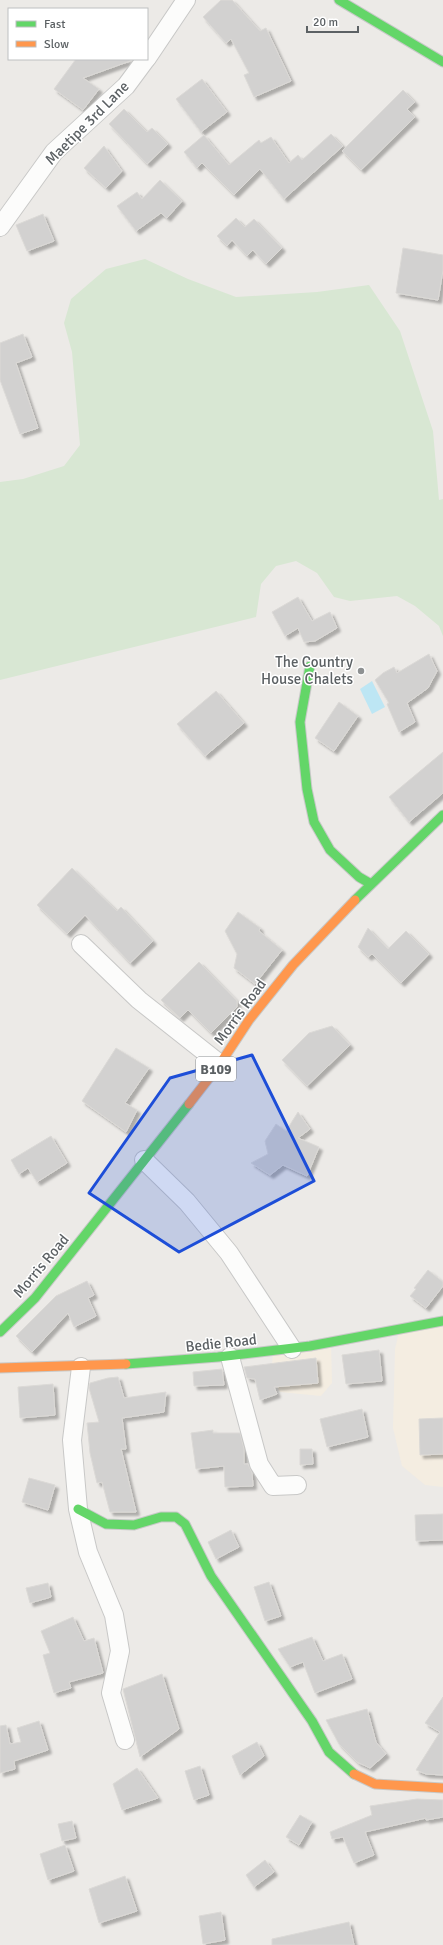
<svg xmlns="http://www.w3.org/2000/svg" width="443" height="1945" font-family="Signika,sans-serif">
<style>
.commercial{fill:#f4ede1}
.green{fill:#d8e7d3}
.water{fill:#bde6f4}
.building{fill:#d2d1d0;stroke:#dbd9d6;filter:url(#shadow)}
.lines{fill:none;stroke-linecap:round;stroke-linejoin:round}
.street-casing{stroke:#c8c8c7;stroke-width:20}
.fast-casing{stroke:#c8c9c8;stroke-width:11}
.slow-casing{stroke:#c8c9c8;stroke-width:11}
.street{stroke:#fcfcfb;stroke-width:18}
.fast{stroke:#63d668;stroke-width:9}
.slow{stroke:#ff974d;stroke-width:9}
.marked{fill:#1d4ed8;fill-opacity:0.2;stroke:#1d4ed8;stroke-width:3;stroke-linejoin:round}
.poi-dot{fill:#8e9192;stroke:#fff;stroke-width:1.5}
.labels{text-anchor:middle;stroke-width:3;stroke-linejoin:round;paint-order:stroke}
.shield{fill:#fff;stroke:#8d9092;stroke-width:1}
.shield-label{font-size:14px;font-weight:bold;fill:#5c6164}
.street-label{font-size:15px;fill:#5c6164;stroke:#fff}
.poi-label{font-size:15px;fill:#5c6164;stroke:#fff;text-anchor:end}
</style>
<defs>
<filter id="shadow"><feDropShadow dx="3.5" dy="3.5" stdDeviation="1" flood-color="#0004"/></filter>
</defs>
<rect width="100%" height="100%" fill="#eceae7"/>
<g class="commercial">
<path d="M443 1321V1487L425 1485 402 1466 393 1428 395 1349 400 1328Z"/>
<path d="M331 1342 332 1383 321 1396 280 1392 276 1385 272 1366 273 1353Z"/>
</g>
<path class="green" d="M145 259 188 279 236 297 317 292 369 285 400 331 433 431 439 500 443 499V636L439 626 415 606 397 596 350 601 334 597 317 573 296 561 276 566 261 584 256 617 0 680V482L23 479 64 466 80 445 72 352 64 323 71 299 106 269Z"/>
<path class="water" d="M372 681 385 707 372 714 360 689Z"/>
<g class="building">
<path d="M221 0H232L260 31 266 28 291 81 254 97 244 75 249 73 231 39 226 43 203 17Z"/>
<path d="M76 59H129L130 61 83 78 99 89 83 110 54 89Z"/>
<path d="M202 79 227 112 201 132 176 99Z"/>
<path d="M403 90 415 102 407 109 415 117 361 170 342 151Z"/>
<path d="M124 109 147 132 152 128 168 144 147 164 109 124Z"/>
<path d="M331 134 343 146 284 199 260 169 234 195 202 163 197 168 184 152 204 135 229 165 259 140 261 143 271 137 289 163 298 155 302 160Z"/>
<path d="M104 146 122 171 106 188 84 168Z"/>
<path d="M160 180 182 201 167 218 161 213 136 231 117 206 137 192 142 199Z"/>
<path d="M43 214 54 241 27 251 16 225Z"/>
<path d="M236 218 245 227 254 219 282 248 266 264 253 250 247 256 232 240 227 246 217 236Z"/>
<path d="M403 248 443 255V270L438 300 396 293Z"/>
<path d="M23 334 32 357 16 363 38 428 20 434 0 380V343Z"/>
<path d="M298 597 312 621 330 612 337 628 315 641 304 642 298 628 285 636 272 612Z"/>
<path d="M429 654 437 671 428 688 407 703 415 722 399 732 387 704 389 703 375 680 383 673 394 667 397 673Z"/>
<path d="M216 691 244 723 205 756 177 724Z"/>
<path d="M339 702 358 716 334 751 315 738Z"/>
<path d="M443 752V793L409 822 389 797Z"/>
<path d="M72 868 117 911 121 907 153 941 130 963 85 915 67 934 37 905Z"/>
<path d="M238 912 260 928 259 931 282 950 255 984 234 968 237 954 225 931Z"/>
<path d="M368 928 388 949 406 931 429 954 401 983 372 954 368 957 358 947Z"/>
<path d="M199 962 237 1001V1007L211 1033 188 1010 180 1018 161 1000Z"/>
<path d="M332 1026 350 1045 307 1086 282 1060 309 1033Z"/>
<path d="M116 1048 149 1068 125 1103 137 1110 126 1132 82 1101Z"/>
<path d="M298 1112 310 1129 298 1138 319 1147 307 1176 283 1165 270 1175 251 1163 268 1154 265 1141 276 1124 286 1131Z"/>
<path d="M51 1136 67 1163 37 1182 28 1168 19 1174 11 1160Z"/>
<path d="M428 1270 443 1282V1286L426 1308 410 1296 416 1289 414 1288Z"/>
<path d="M87 1281 94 1295 88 1298 96 1316 74 1327 68 1313 32 1352 16 1336 56 1296Z"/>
<path d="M379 1350 382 1381 346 1384 342 1355Z"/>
<path d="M316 1358 318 1383 274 1387 277 1394 260 1400 255 1379 247 1378 244 1367Z"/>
<path d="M222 1369 224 1385 194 1386 193 1372Z"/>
<path d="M118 1377 124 1398 166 1392 164 1412 122 1418 126 1449H121L136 1512H110L102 1482 97 1483 90 1453 87 1423 99 1422 89 1388 90 1383 108 1378Z"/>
<path d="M53 1384 55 1415 20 1418 18 1387Z"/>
<path d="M362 1409 368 1437 327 1447 320 1419Z"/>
<path d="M443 1418V1454L420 1455 419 1419Z"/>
<path d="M213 1430V1433H240L244 1449V1464H248L252 1473 253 1486 225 1487 224 1466 196 1469 191 1433Z"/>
<path d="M300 1449H312L313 1464 300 1465Z"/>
<path d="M29 1478 55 1485 48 1510 22 1502Z"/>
<path d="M443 1514V1540L416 1541 415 1515Z"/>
<path d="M231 1530 239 1547 216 1559 208 1542Z"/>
<path d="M269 1582 281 1616 265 1621 254 1587Z"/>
<path d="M48 1583 51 1597 30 1603 26 1588Z"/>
<path d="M73 1617 84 1641 94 1638 103 1673 69 1682 71 1688 54 1693 43 1655 50 1653 41 1631Z"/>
<path d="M312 1637 323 1661 342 1654 352 1679 315 1693 303 1662 290 1667 278 1649Z"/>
<path d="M162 1674 179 1729 140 1757 123 1689Z"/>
<path d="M443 1697V1775L426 1774 416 1770 440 1732 425 1723Z"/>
<path d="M367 1709 376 1742 386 1754 370 1768 357 1762 339 1744 326 1720Z"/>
<path d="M39 1721 48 1750 14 1761 15 1769 0 1773V1726L6 1725 10 1744 21 1742 17 1728Z"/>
<path d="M257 1742 264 1756 240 1775 232 1756Z"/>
<path d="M200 1766 209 1795 194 1800 185 1771Z"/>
<path d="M137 1768 158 1798 122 1810 113 1784Z"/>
<path d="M417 1799 443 1800V1817L426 1820V1818L365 1832 374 1855 354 1863 343 1837 332 1839 330 1832 372 1815 370 1806Z"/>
<path d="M300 1815 312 1822 299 1845 286 1837Z"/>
<path d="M72 1821 76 1838 62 1841 58 1824Z"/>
<path d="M65 1845 74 1871 48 1880 40 1854Z"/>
<path d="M265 1860 274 1872 254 1887 246 1875Z"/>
<path d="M125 1876 137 1911 99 1923 89 1889Z"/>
<path d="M221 1912 225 1940 203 1944 199 1916Z"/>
<path d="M349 1922 354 1945H272V1939Z"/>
</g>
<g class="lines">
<g class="street-casing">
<g id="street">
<path d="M147 58 186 0"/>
<path d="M0 227 54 152 126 86 146 59"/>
<path d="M81 944 139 1000 220 1064"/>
<path d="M144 1160 187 1202 229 1253 292 1349"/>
<path d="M230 1357 259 1464 273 1486 297 1485"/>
<path d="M81 1367 72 1440 78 1509 88 1552 114 1615 120 1651 111 1693 125 1740"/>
</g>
</g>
<g class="fast-casing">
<g id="fast">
<path d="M339 0 443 62"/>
<path d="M310 666 300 722 307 789 314 822 330 850 359 877 371 884"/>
<path d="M355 900 443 815"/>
<path d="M0 1332 35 1298 189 1104"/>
<path d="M126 1364 218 1357 310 1346 443 1321"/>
<path d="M78 1509 106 1524 134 1525 161 1517H176L185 1524 211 1576 312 1721 329 1752 354 1774"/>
</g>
</g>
<g class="slow-casing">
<g id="slow">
<path d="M189 1104 220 1064 249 1020 293 965 355 900"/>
<path d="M0 1368 126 1364"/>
<path d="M354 1774 375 1784 443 1788"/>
</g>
</g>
<use href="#street" class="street"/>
<use href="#fast" class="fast"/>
<use href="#slow" class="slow"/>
</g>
<path class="marked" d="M252 1055 314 1181 179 1252 89 1193 170 1078Z"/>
<circle class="poi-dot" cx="361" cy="671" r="4"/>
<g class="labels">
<rect class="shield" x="196" y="1057" width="40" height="24" rx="3"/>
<g class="shield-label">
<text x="216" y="1074">B109</text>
</g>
<g class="street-label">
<text transform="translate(87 123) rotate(-45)" y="5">Maetipe 3rd Lane</text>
<text transform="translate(240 1012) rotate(-54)" y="5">Morris Road</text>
<text transform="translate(41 1266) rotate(-50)" y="5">Morris Road</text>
<text transform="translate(221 1343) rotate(-6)" y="5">Bedie Road</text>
</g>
<g class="poi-label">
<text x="353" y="667">The Country<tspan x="353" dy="17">House Chalets</tspan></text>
</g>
</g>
<rect x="8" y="8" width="140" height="52" fill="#ffffff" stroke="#bec0c1"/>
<rect x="16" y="21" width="20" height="6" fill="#63d668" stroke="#bec0c1"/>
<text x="44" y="28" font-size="12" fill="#5c6164">Fast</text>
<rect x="16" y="41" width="20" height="6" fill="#ff974d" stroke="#bec0c1"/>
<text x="44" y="48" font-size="12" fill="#5c6164">Slow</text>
<path d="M307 26v6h51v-6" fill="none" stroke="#5c6164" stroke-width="2"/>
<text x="313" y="26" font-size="12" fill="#5c6164" stroke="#ffffff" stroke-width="3" paint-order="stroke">20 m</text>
</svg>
